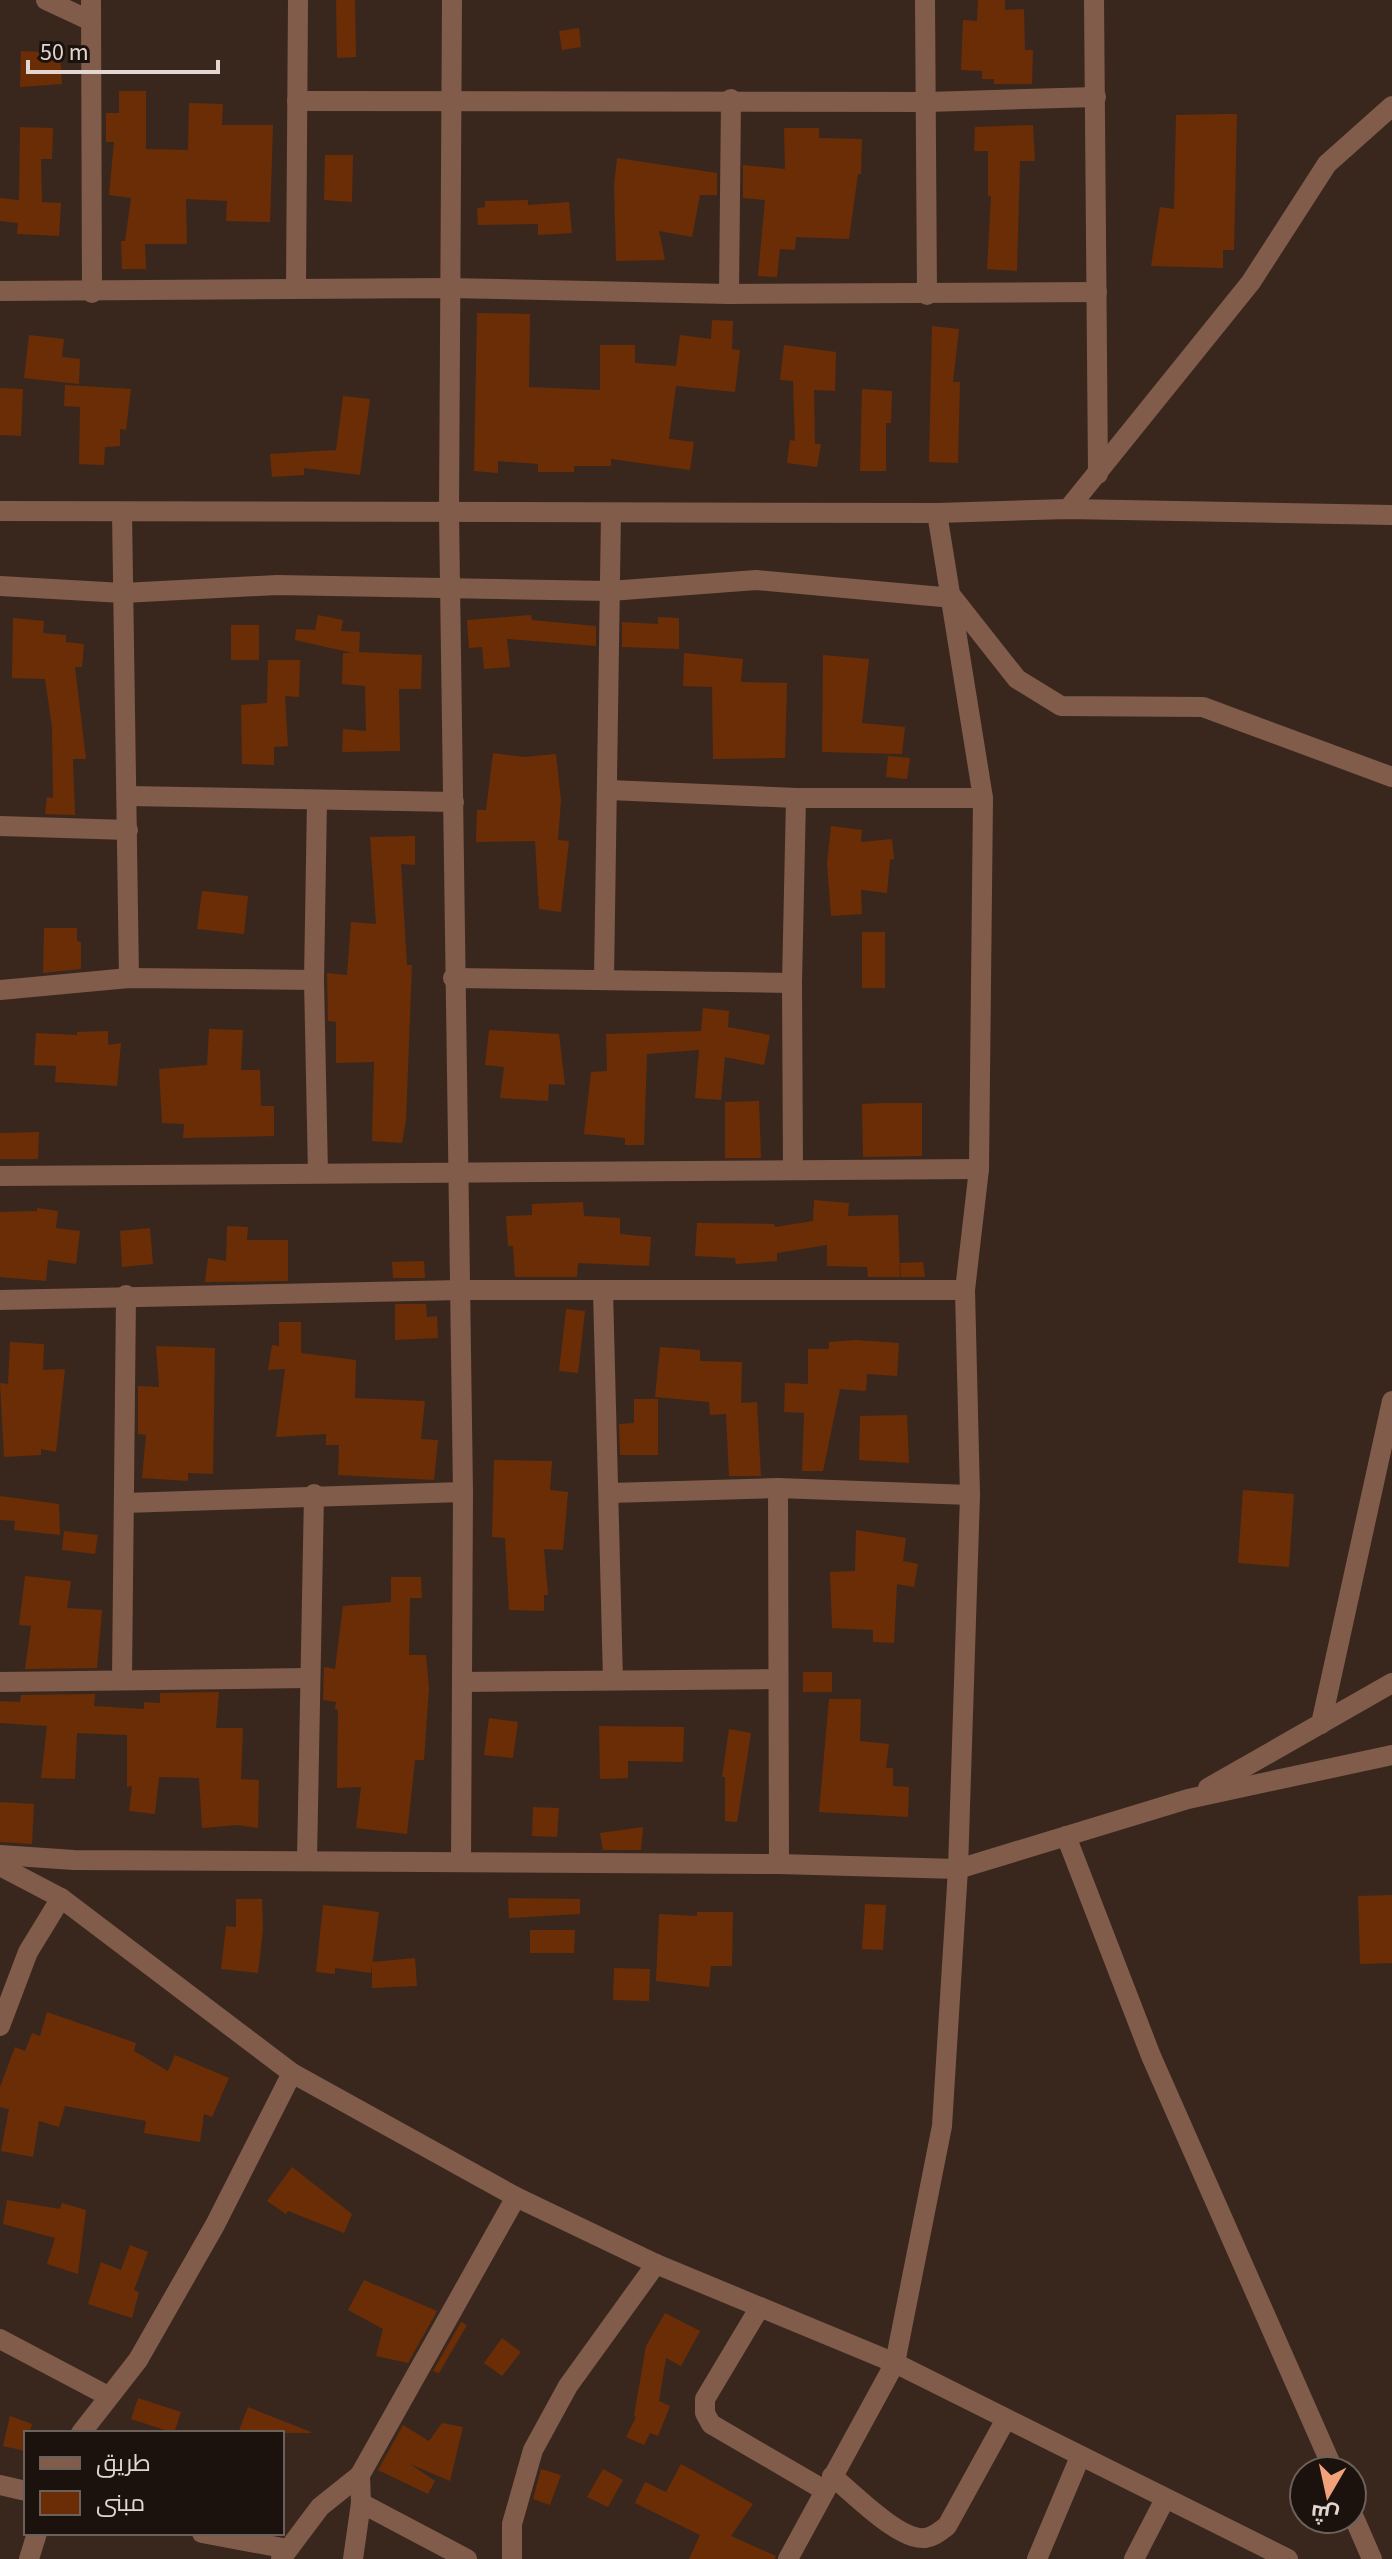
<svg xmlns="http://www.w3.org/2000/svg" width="1392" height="2559" font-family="'Source Sans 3',Cairo,sans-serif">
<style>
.building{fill:#6b2d06}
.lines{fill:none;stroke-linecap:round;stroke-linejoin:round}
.minor{stroke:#815c4a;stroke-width:20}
</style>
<rect width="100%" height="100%" fill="#39271e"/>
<g class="building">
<path d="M336 0H355L356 57 337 58Z"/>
<path d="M978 0H1005V10L1024 9 1025 50H1033L1032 84H994V79H982V71L961 70 963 20 977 21Z"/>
<path d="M579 28 581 47 562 50 559 31Z"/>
<path d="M21 51 60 53 62 84 20 87Z"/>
<path d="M119 91H146V149L188 150 189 103 223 104 222 125H273L270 222 226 221 227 201 186 199 187 244H145L146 269H122L121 241H125L131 198 109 195 114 142H106V113H119Z"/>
<path d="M1226 114H1237L1234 250H1223V268L1151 266 1160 207 1174 209 1176 115Z"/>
<path d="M1033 125 1035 161H1020L1017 271 987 269 991 196H988V151H974L975 127Z"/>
<path d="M20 127 53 128 52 159H41L42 202 61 203 59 236 17 234 18 223 0 221V198L19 200Z"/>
<path d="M784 128H819V138L862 139 861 174H858L849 239 796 237 795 250 780 249 777 277 758 276 765 200 743 198V165L785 169Z"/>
<path d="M325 155H353L352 202 324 200Z"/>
<path d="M617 158 717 173V195H700L692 237 659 231 665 260 616 261 614 185Z"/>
<path d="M528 200V205L569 202 572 233 538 235V224L478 225 477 208 485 207V201Z"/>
<path d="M477 313 530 314 529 387 600 390V345H635V363L676 366 680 335 711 339 712 320 733 321 732 349 740 350 735 392 676 386 669 439 694 442 690 470 611 459V466H574V472H538V464L498 461V473L474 471Z"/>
<path d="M932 326 959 329 953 382H960L958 463 929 462Z"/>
<path d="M29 335 64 339 62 357 80 359 79 384 24 378Z"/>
<path d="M784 345 836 352 835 391 814 390 815 444H821L817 467 787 463 790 440 795 441 793 381 780 380Z"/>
<path d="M65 385 131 389 126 430 120 429V446L105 447 104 465 79 464 80 407 64 406Z"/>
<path d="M0 388 23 389 21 436 0 435Z"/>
<path d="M862 389 892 391 891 423H886V471H860Z"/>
<path d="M343 396 370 399 360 475 304 468V475L272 477 270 454 336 450Z"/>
<path d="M318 615 343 620 341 631 360 632 359 652 422 655 421 689H399L400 751 342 752 343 729 366 731 365 686 342 684 343 653H353L295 640 296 629 315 630Z"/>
<path d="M531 615 532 620 596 626V646L507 639 510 667 484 669 482 647 469 648 467 620Z"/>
<path d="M658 617 679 618V649L622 647V622L658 624Z"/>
<path d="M13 618 44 621 43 633 66 635V642L84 644 82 667H75L86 759H73L75 815 45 814 47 797 53 798 52 727 45 679 12 678Z"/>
<rect x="231" y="625" width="28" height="35"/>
<path d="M684 653 743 659 741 682 787 683 785 758 713 759 712 687 683 686Z"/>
<path d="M823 655 869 659 862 723 905 727 902 754 822 752Z"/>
<path d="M268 660H300L299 697 285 696 288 746 274 747V765L242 764 241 705 267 703Z"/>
<path d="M493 753 524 757 556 754 561 800 558 840 569 841 561 912 539 909 535 841 476 842 477 810H486Z"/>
<path d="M888 756 910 758 907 779 886 777Z"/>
<path d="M831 826 862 830 861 842 892 839 894 859 890 860 887 893 861 890 862 914 831 916 827 863Z"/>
<path d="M415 836V865L401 864 407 965H412L406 1120 402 1143 372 1141 374 1062 336 1063V1022L328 1021 327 973 347 975 351 922 376 924 370 837Z"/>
<path d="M202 891 248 896 244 934 197 929Z"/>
<path d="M44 928H77V941L81 942V969L43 973Z"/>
<rect x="862" y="932" width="23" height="56"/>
<path d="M703 1008 729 1011 728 1027 770 1035 764 1065 725 1057 721 1100 695 1098 699 1050 647 1054 644 1145H625V1138L584 1134 591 1072 607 1071 606 1034 701 1031Z"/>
<path d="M209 1029 243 1030 241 1070H260L261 1106H274V1136L183 1138 184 1124 162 1123 159 1069 207 1065Z"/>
<path d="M489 1030 559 1034 565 1085 549 1084 548 1101 500 1098 504 1067 485 1065Z"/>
<path d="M108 1031V1045L121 1043 117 1086 55 1082 56 1066 34 1065 36 1033 77 1035V1032Z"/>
<path d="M759 1101 761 1158H725V1102Z"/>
<path d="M881 1103H922V1156L863 1157 862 1104Z"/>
<path d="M39 1132 38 1159H0V1133Z"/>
<path d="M814 1200 849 1203 848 1216 898 1215 900 1277H868L867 1267 827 1266V1245L777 1253V1261L736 1264 735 1258 695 1256 697 1223 774 1224 775 1227 813 1221Z"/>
<path d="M583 1202 584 1216 620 1218V1234L651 1237 649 1266 578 1263 577 1277H515L513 1246H508L506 1216 532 1215V1204Z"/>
<path d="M37 1208 58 1211 56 1228 80 1231 76 1264 48 1260 46 1281 0 1277V1212L37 1211Z"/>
<path d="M227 1226 248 1227 247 1240H288V1281L205 1282 208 1258 226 1261Z"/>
<path d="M150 1228 153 1264 122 1267 120 1231Z"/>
<path d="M424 1261 425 1278H393L392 1262Z"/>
<path d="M923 1262 925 1277H901L900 1263Z"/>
<path d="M395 1304H426L427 1317 437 1316 438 1338 395 1340Z"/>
<path d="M566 1309 585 1311 578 1373 559 1371Z"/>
<path d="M279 1322H301V1353L356 1360 355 1398 425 1401 421 1439 438 1440 434 1480 338 1475 339 1445H326V1434L276 1437 285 1369 268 1370 272 1345 279 1346Z"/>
<path d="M855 1340 899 1343 897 1376 867 1374 866 1391 840 1389 823 1471H802L804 1413 784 1412 785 1383 808 1384V1349H829V1342Z"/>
<path d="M10 1342 44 1344 43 1370 65 1369 56 1452 41 1449V1455L4 1457 0 1383 8 1384Z"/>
<path d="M156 1346 215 1348 213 1474 188 1473V1481L142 1478 146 1435 138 1434V1386L159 1387Z"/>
<path d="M660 1347 700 1350V1361L742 1362 741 1403 757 1402 761 1476H729L726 1414 710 1415 709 1402 655 1397Z"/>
<path d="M634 1399H658V1455H620L619 1424 634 1423Z"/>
<path d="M907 1415 909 1463 859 1460 860 1416Z"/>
<path d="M494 1460 552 1461 550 1490 568 1492 563 1550 544 1549 548 1595H544V1611L509 1610 505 1538 492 1537Z"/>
<path d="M1243 1490 1294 1494 1289 1567 1238 1563Z"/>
<path d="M0 1496 59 1504 60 1535 14 1530 15 1521 0 1520Z"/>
<path d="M856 1530 906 1538 903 1561 918 1564 914 1587 897 1584 894 1643 873 1642V1630L832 1628 830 1572 855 1571Z"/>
<path d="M64 1531 98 1535 95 1554 62 1550Z"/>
<path d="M25 1576 71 1581 67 1608 102 1610 97 1668 25 1669 31 1626 19 1625Z"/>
<path d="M391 1577H421L422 1598H410L409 1655H426L429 1688 424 1760H415L407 1834 356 1828 361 1787 337 1788 338 1710 335 1709 336 1702 323 1700 324 1667 335 1669 343 1606 391 1602Z"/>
<rect x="803" y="1672" width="29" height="20"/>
<path d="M219 1692 216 1728H243L241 1779 259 1780 258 1828 238 1825 202 1828 199 1778 159 1777 155 1814 129 1811 132 1786 127 1787V1735L77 1733 75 1779 41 1778 47 1726 0 1723V1701L20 1702 21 1695 95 1694 94 1706 144 1709V1702L160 1703V1693Z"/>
<path d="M829 1699H861L860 1741 889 1744 886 1768H893V1786L909 1787 908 1817 819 1812Z"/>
<path d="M489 1718 518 1722 513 1758 484 1755Z"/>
<path d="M599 1726 684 1727 683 1762 628 1761V1778L600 1779Z"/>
<path d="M729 1729 751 1733 737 1822 725 1821V1777H722Z"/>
<path d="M0 1802 34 1804 32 1844 0 1842Z"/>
<path d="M533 1807 559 1808 557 1837 532 1836Z"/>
<path d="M643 1827 641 1850H603L600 1833Z"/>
<path d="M1392 1895V1963L1360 1964 1358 1896Z"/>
<path d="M508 1898 580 1899V1914L509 1918Z"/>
<path d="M236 1899H262L263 1930 258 1973 221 1969 226 1926 236 1927Z"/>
<path d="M865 1904 886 1905 883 1950 862 1949Z"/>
<path d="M323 1905 379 1912 371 1973 335 1968V1974L316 1972Z"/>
<path d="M697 1912H733L732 1966H711L709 1987 656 1981 659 1914 697 1916Z"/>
<path d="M530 1930H575L574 1953H530Z"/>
<path d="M415 1958 417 1986 372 1988V1962Z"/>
<path d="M614 1968 650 1969 649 2001 613 2000Z"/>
<path d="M47 2012 136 2043 134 2051 168 2071 175 2055 229 2078 212 2117 204 2114 200 2142 144 2133 146 2121 65 2106 59 2127 39 2121 33 2157 1 2151 9 2109 0 2107V2087L15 2047 25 2051 32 2033 40 2036Z"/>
<path d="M292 2167 352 2214 344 2233 288 2211 286 2214 267 2201Z"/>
<path d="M7 2200 60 2209 62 2203 86 2210 78 2274 47 2264 55 2238 3 2224Z"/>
<path d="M130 2245 148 2252 134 2290 139 2292 132 2318 88 2304 101 2262 121 2270Z"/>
<path d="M364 2280 437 2311 408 2363 376 2356 383 2329 348 2310Z"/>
<path d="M665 2313 700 2331 681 2366 666 2358 659 2401 670 2406 658 2436 650 2433 644 2445 626 2437 636 2417 634 2416 646 2346Z"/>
<path d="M461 2322 467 2325 439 2373 433 2371Z"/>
<path d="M502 2338 521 2352 502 2376 484 2363Z"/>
<path d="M138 2398 181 2412 174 2433 131 2419Z"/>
<path d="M248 2407 311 2432V2433H238Z"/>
<path d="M10 2416 32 2424 29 2433H26L25 2451 3 2446Z"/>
<path d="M442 2423 463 2427 450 2481 410 2464 435 2481 428 2494 378 2470 403 2425 429 2441Z"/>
<path d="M681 2464 753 2504 731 2536 776 2556 775 2559H689L700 2535 635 2503 645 2482 666 2492Z"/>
<path d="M541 2469 561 2475 550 2505 533 2499Z"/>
<path d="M603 2469 623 2480 608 2507 587 2497Z"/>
</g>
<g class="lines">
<g class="minor">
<path d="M46 0 91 21"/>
<path d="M91 0 92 293"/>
<path d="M452 0 449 514 463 1492 461 1862"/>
<path d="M925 0 927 295"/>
<path d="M1094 0 1098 474"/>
<path d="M297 101 927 102 1096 97"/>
<path d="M296 289 298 0"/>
<path d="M0 291 449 288 729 294 1097 292"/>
<path d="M729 294 731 99"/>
<path d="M1068 509 1251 282 1327 164 1392 106"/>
<path d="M0 511 937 513 1068 509 1392 515"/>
<path d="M122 512 129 978"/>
<path d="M0 586 123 593 277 585 610 591 756 580 953 598 1017 679 1061 706 1203 707 1392 777"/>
<path d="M609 790 796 798H983"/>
<path d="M128 796 454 802"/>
<path d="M317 800 314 980 318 1173"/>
<path d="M0 826 128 830"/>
<path d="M453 978 792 983"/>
<path d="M604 979 611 513"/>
<path d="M0 990 129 978 314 980"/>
<path d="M793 1170 792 983 796 798"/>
<path d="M0 1176 979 1169"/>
<path d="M603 1290 613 1680"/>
<path d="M0 1300 460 1290H965"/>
<path d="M778 1488 779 1864"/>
<path d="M610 1493 778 1488 970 1495"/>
<path d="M124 1503 463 1492"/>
<path d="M122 1679 126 1295"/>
<path d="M0 1682 307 1678"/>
<path d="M464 1682 778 1679"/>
<path d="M1321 1724 1392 1401"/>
<path d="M1208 1788 1392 1683"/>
<path d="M1066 1836 1151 2056 1334 2471"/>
<path d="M0 1855 74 1860 779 1864 958 1869 970 1495 965 1290 979 1169 983 798 937 513"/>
<path d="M307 1860 314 1494"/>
<path d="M0 1866 61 1898 292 2073 516 2197 656 2264 895 2363 1288 2559"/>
<path d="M0 2026 28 1952 61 1898"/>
<path d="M760 2307 705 2399V2413L711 2424 824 2490"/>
<path d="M0 2339 108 2396"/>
<path d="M81 2433 138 2360 215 2225 292 2073"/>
<path d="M832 2476C853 2493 899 2541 925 2538 934 2537 940 2531 947 2526L1006 2419"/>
<path d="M0 2485 26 2491"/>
<path d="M361 2503 467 2559"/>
<path d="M1352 2513 1372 2559"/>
<path d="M202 2533 288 2549"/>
<path d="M29 2559 37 2533"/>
<path d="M281 2559 320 2507 360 2475"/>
<path d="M353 2559 361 2503 360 2475 516 2197"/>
<path d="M512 2559V2524L533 2450 568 2386 656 2264"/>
<path d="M788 2559 895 2363 942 2126 958 1869 1188 1799 1392 1755"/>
<path d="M1037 2559 1080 2457"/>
<path d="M1134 2559 1165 2499"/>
</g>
</g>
<rect x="24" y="2431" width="260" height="104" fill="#1b120e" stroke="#6b605c" stroke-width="2"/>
<rect x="40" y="2457" width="40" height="12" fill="#815c4a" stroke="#6b605c" stroke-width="2"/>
<text x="96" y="2471" font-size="24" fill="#e3d6d1">طريق</text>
<rect x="40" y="2491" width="40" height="24" fill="#6b2d06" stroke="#6b605c" stroke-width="2"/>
<text x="96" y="2511" font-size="24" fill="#e3d6d1">مبنى</text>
<g transform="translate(1328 2495) rotate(189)"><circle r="38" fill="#1b120e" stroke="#6b605c" stroke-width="2"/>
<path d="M0-6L14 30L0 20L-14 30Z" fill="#f1a27b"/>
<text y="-12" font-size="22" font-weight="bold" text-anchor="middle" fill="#e3d6d1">ش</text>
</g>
<path d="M28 60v12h190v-12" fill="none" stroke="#e3d6d1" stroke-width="4"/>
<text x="40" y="60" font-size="24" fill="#e3d6d1" stroke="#1b120e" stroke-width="6" paint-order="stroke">50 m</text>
</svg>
